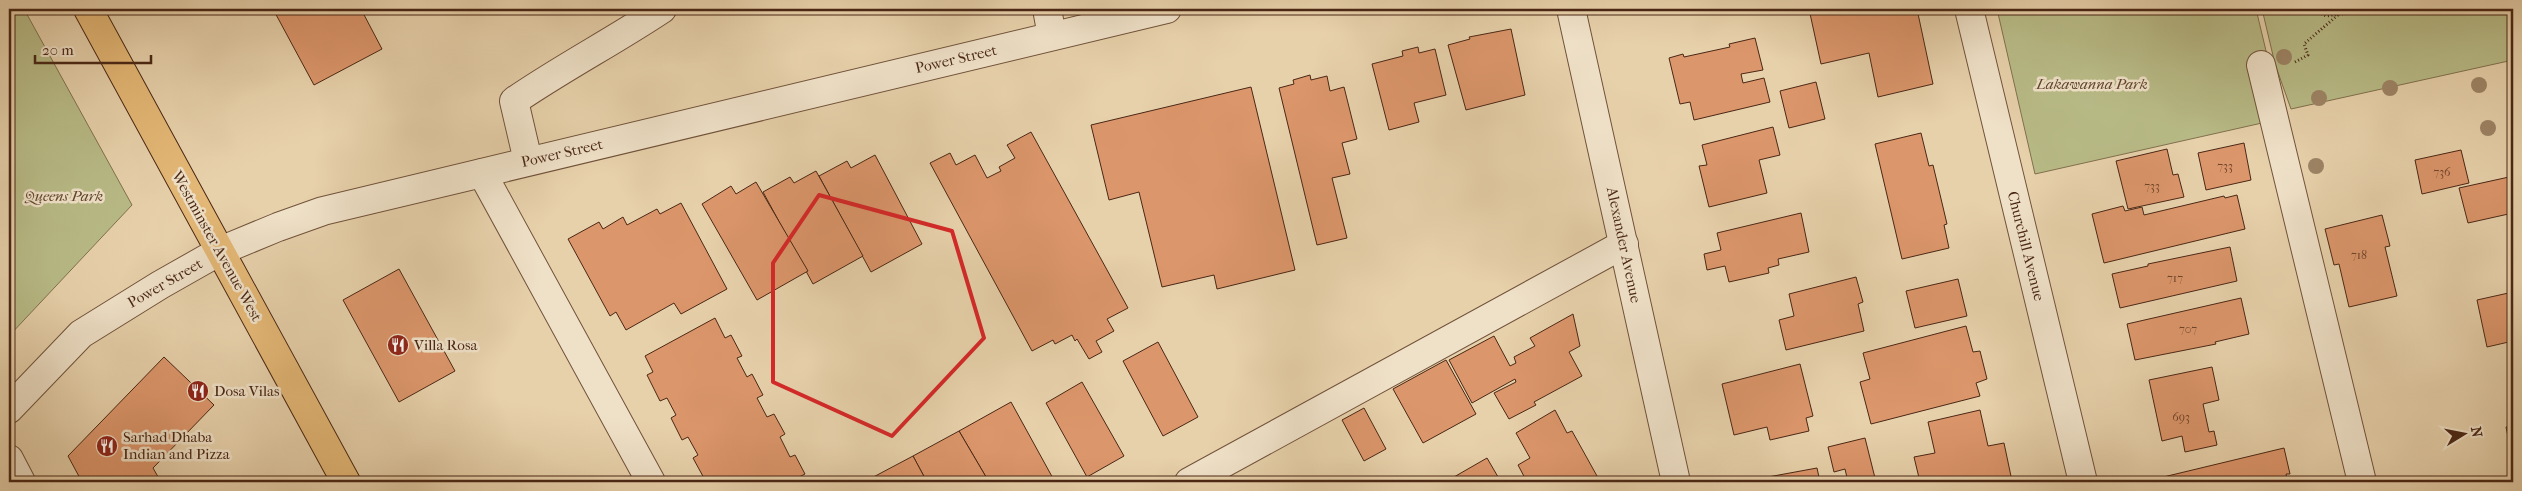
<svg xmlns="http://www.w3.org/2000/svg" width="2522" height="491" font-family="'IM FELL French Canon',serif">
<style>
.green{fill:#b8bb87;stroke:#81714e}
.building{fill:#dc966b;stroke:#4a2715}
.lines{fill:none;stroke-linecap:round;stroke-linejoin:round}
.minor-casing{stroke:#71523a;stroke-width:30}
.major-casing{stroke:#4a2715;stroke-width:30}
.path{stroke:#4a2715;stroke-width:3;stroke-dasharray:1 2.5;stroke-linecap:butt}
.minor{stroke:#efe1c8;stroke-width:28}
.major{stroke:#e4b876;stroke-width:28}
.tree{fill:#9d8465}
.marked{fill:none;stroke:#d62828;stroke-width:4;stroke-linejoin:round}
.labels{text-anchor:middle;stroke-width:5;stroke-linejoin:round;paint-order:stroke}
.number-label{font-size:12px;fill:#6e432a}
.street-label{font-size:15px;fill:#4a2715;stroke:#efe1c8}
.park-label{font-size:15px;font-style:italic;fill:#60452c;stroke:#efe1c8}
.poi-label{font-size:15px;fill:#4a2715;stroke:#efe1c8;text-anchor:start}
</style>
<rect width="100%" height="100%" fill="#e7d1ab"/>
<filter id="stains"><feTurbulence type="fractalNoise" baseFrequency=".004" numOctaves="4"/><feColorMatrix values="0 0 0 0 .2 0 0 0 0 .09 0 0 0 0 .02 0 0 0 .5 -.17"/></filter>
<radialGradient id="worn" r=".72"><stop offset=".6" stop-color="#630" stop-opacity="0"/><stop offset="1" stop-color="#630" stop-opacity=".3"/></radialGradient>
<g class="green">
<path d="M9 9H24L132 205 9 336Z"/>
<path d="M1997 9H2256L2278 101 2262 123 2035 174Z"/>
<path d="M2262 9H2513V60L2291 109 2275 64Z"/>
</g>
<g class="building">
<path d="M273 9H361L382 49 314 85Z"/>
<path d="M1809 9H1917L1933 84 1878 97 1869 53 1821 64Z"/>
<path d="M1511 29 1525 95 1466 110 1448 45 1470 39 1469 37Z"/>
<path d="M1755 38 1763 70 1741 74 1743 83 1764 78 1770 102 1694 120 1690 102 1680 104 1669 58 1683 54 1684 57 1730 47 1729 44Z"/>
<path d="M1418 47 1419 53 1435 49 1446 95 1414 103 1419 122 1389 130 1372 64 1403 56 1402 51Z"/>
<path d="M1310 75 1311 80 1327 76 1330 91 1344 87 1357 139 1342 143 1350 174 1332 178 1347 238 1317 245 1279 88 1294 84 1293 80Z"/>
<path d="M1816 82 1825 119 1789 128 1780 91Z"/>
<path d="M1251 87 1295 270 1217 289 1214 275 1162 287 1139 192 1109 200 1091 125Z"/>
<path d="M1773 127 1780 155 1759 160 1767 193 1709 207 1699 166 1707 165 1702 145Z"/>
<path d="M1031 132 1128 308 1107 319 1114 331 1096 341 1102 352 1089 359 1077 339 1075 341 1072 335 1055 344 1053 340 1032 351 930 163 950 153 956 165 975 155 987 178 1001 171 999 167 1015 158 1007 145Z"/>
<path d="M1921 133 1929 166 1933 165 1947 224 1944 225 1949 248 1902 259 1875 144Z"/>
<path d="M2244 143 2251 180 2206 190 2198 153Z"/>
<path d="M2167 149 2173 175 2178 174 2184 197 2128 209 2116 161Z"/>
<path d="M2461 150 2469 183 2422 194 2415 160Z"/>
<path d="M875 155 922 244 871 272 819 176 847 161 851 168Z"/>
<path d="M816 171 863 256 813 284 763 192 790 177 794 183Z"/>
<path d="M2509 177 2513 194V213L2468 223 2459 188Z"/>
<path d="M756 182 808 271 757 300 702 204 731 186 736 194Z"/>
<path d="M2237 195 2245 229 2104 263 2092 214 2123 206 2125 211 2142 207 2144 215 2224 196 2225 198Z"/>
<path d="M681 203 727 289 681 314 674 303 626 330 616 312 610 316 568 239 599 222 603 229 623 217 627 225 657 209 660 214Z"/>
<path d="M1801 213 1809 252 1778 259 1779 265 1768 268 1769 273 1729 282 1725 266 1707 270 1704 254 1721 250 1717 233Z"/>
<path d="M2382 215 2390 246 2385 247 2397 296 2349 307 2339 264 2334 265 2325 229Z"/>
<path d="M2230 247 2237 281 2120 308 2112 274 2148 266V264Z"/>
<path d="M399 269 455 371 399 402 343 300Z"/>
<path d="M1856 277 1863 302 1858 304 1864 331 1786 350 1779 320 1794 316 1789 294Z"/>
<path d="M1958 279 1967 316 1915 328 1906 291Z"/>
<path d="M2513 292V341L2487 347 2477 300Z"/>
<path d="M2241 298 2249 334 2215 342 2216 344 2135 360 2127 324Z"/>
<path d="M1573 314 1580 346 1569 352 1582 376 1534 402 1536 405 1509 419 1494 393 1516 382 1515 379 1472 403 1449 360 1494 336 1510 366 1516 363 1514 357 1535 346 1530 338Z"/>
<path d="M715 318 725 338 731 335 742 356 737 358 747 377 752 374 763 395 757 398 767 417 774 414 785 434 780 437 790 457 795 455 805 474 789 482H715L712 477 705 480 693 458 698 455 688 437 682 440 671 418 676 415 667 398 660 401 647 375 653 372 645 356Z"/>
<path d="M1966 326 1973 352 1980 351 1987 379 1976 383 1980 396 1871 424 1860 382 1870 379 1863 353Z"/>
<path d="M1158 342 1198 417 1163 436 1123 361Z"/>
<path d="M164 357 214 405 153 468 161 482H82L68 456Z"/>
<path d="M1446 360 1476 414 1423 443 1393 389Z"/>
<path d="M1800 364 1813 416 1806 418 1809 431 1770 440 1767 427 1734 435 1722 384Z"/>
<path d="M2212 367 2219 400 2203 404 2209 432 2214 431 2217 445 2185 452 2182 436 2162 441 2149 380Z"/>
<path d="M1082 382 1124 456 1087 477 1046 403Z"/>
<path d="M1011 402 1055 482H989L959 431Z"/>
<path d="M1364 408 1386 449 1364 461 1342 420Z"/>
<path d="M1555 410 1567 433 1572 431 1597 476 1585 482H1527L1518 465 1530 458 1516 433Z"/>
<path d="M1980 410 1988 446 2004 443 2012 481 1920 482 1914 457 1935 453 1928 422Z"/>
<path d="M2513 426V460L2506 427Z"/>
<path d="M959 431 989 482H927L913 456Z"/>
<path d="M1865 438 1876 482H1848L1845 469 1834 472 1828 447Z"/>
<path d="M2284 448 2290 474H2286L2288 482H2156L2155 479Z"/>
<path d="M913 456 927 482H864Z"/>
<path d="M1487 458 1501 482H1446L1447 481Z"/>
<path d="M1817 468 1820 482H1756L1770 480 1768 477Z"/>
</g>
<g class="lines">
<g class="minor-casing">
<g id="minor">
<path d="M1047 9 1052 36"/>
<path d="M1571 9 1676 482"/>
<path d="M1969 9 2083 482"/>
<path d="M2261 65 2362 482"/>
<path d="M528 161 514 101C562 68 614 41 662 9"/>
<path d="M482 173 651 482"/>
<path d="M9 409 81 334 160 285 220 251 278 227 323 211 1167 9"/>
<path d="M9 459 21 482"/>
<path d="M1189 482 1624 244"/>
</g>
</g>
<g class="major-casing">
<path id="major" d="M88 9 346 482"/>
</g>
<g class="path">
<path d="M2312 9 2326 16 2377 9"/>
<path d="M2295 62 2308 55 2304 44 2339 14"/>
</g>
<use href="#minor" class="minor"/>
<use href="#major" class="major"/>
</g>
<g class="tree">
<circle cx="2284" cy="57" r="8"/>
<circle cx="2479" cy="85" r="8"/>
<circle cx="2390" cy="88" r="8"/>
<circle cx="2319" cy="98" r="8"/>
<circle cx="2488" cy="128" r="8"/>
<circle cx="2316" cy="166" r="8"/>
</g>
<path class="marked" d="M819 195 952 231 984 338 892 436 773 382V263Z"/>
<defs>
<g id="restaurant-disc" transform="scale(1.125)"><circle r="9.5" fill="#8f2418" stroke="#efe1c8"/><path d="M-5-6h1v4h1v-4h1v4h1v-4h1v5L-1.5 .5V6h-2V.5L-5-1ZM5-6V6H3V1.5H1.5Q1.5-4 5-6Z" fill="#fff"/></g>
</defs>
<g fill-rule="evenodd">
<use href="#restaurant-disc" x="398" y="345"/>
<use href="#restaurant-disc" x="198" y="391"/>
<use href="#restaurant-disc" x="107" y="446"/>
</g>
<g class="labels">
<g class="number-label">
<text x="2225" y="170">733</text>
<text x="2442" y="176">736</text>
<text x="2152" y="190">733</text>
<text x="2359" y="259">718</text>
<text x="2175" y="282">717</text>
<text x="2188" y="333">707</text>
<text x="2181" y="421">693</text>
</g>
<g class="street-label">
<text transform="translate(956 59) rotate(-13)" y="5">Power Street</text>
<text transform="translate(562 153) rotate(-13)" y="5">Power Street</text>
<text transform="translate(1624 245) rotate(78)" y="5">Alexander Avenue</text>
<text transform="translate(217 246) rotate(61)" y="5">Westminster Avenue West</text>
<text transform="translate(2026 246) rotate(76)" y="5">Churchill Avenue</text>
<text transform="translate(165 283) rotate(-30)" y="5">Power Street</text>
</g>
<g class="park-label">
<text x="2092" y="89">Lakawanna Park</text>
<text x="64" y="201">Queens Park</text>
</g>
<g class="poi-label">
<text x="414" y="350">Villa Rosa</text>
<text x="214" y="396">Dosa Vilas</text>
<text x="123" y="442">Sarhad Dhaba<tspan x="123" dy="17">Indian and Pizza</tspan></text>
</g>
</g>
<rect width="2522" height="491" fill="none" stroke="#e7d1ab" stroke-width="30"/>
<rect x="10" y="10" width="2502" height="471" fill="none" stroke="#4a2715" stroke-width="2.5"/>
<rect x="15" y="15" width="2492" height="461" fill="none" stroke="#4a2715"/>
<g transform="translate(2464 434) rotate(80)" stroke="#efe1c8" stroke-width="4" paint-order="stroke">
<path d="M0-4L9 19L0 12L-9 19Z" fill="#4a2715"/>
<text y="-8" font-size="14" font-weight="bold" text-anchor="middle" fill="#4a2715">N</text>
</g>
<path d="M35 55v8h116v-8" fill="none" stroke="#4a2715" stroke-width="2.5"/>
<text x="42" y="55" font-size="15" fill="#4a2715" stroke="#efe1c8" stroke-width="4" paint-order="stroke">20 m</text>
<rect width="100%" height="100%" filter="url(#stains)"/>
<rect width="100%" height="100%" fill="url(#worn)"/>
</svg>
